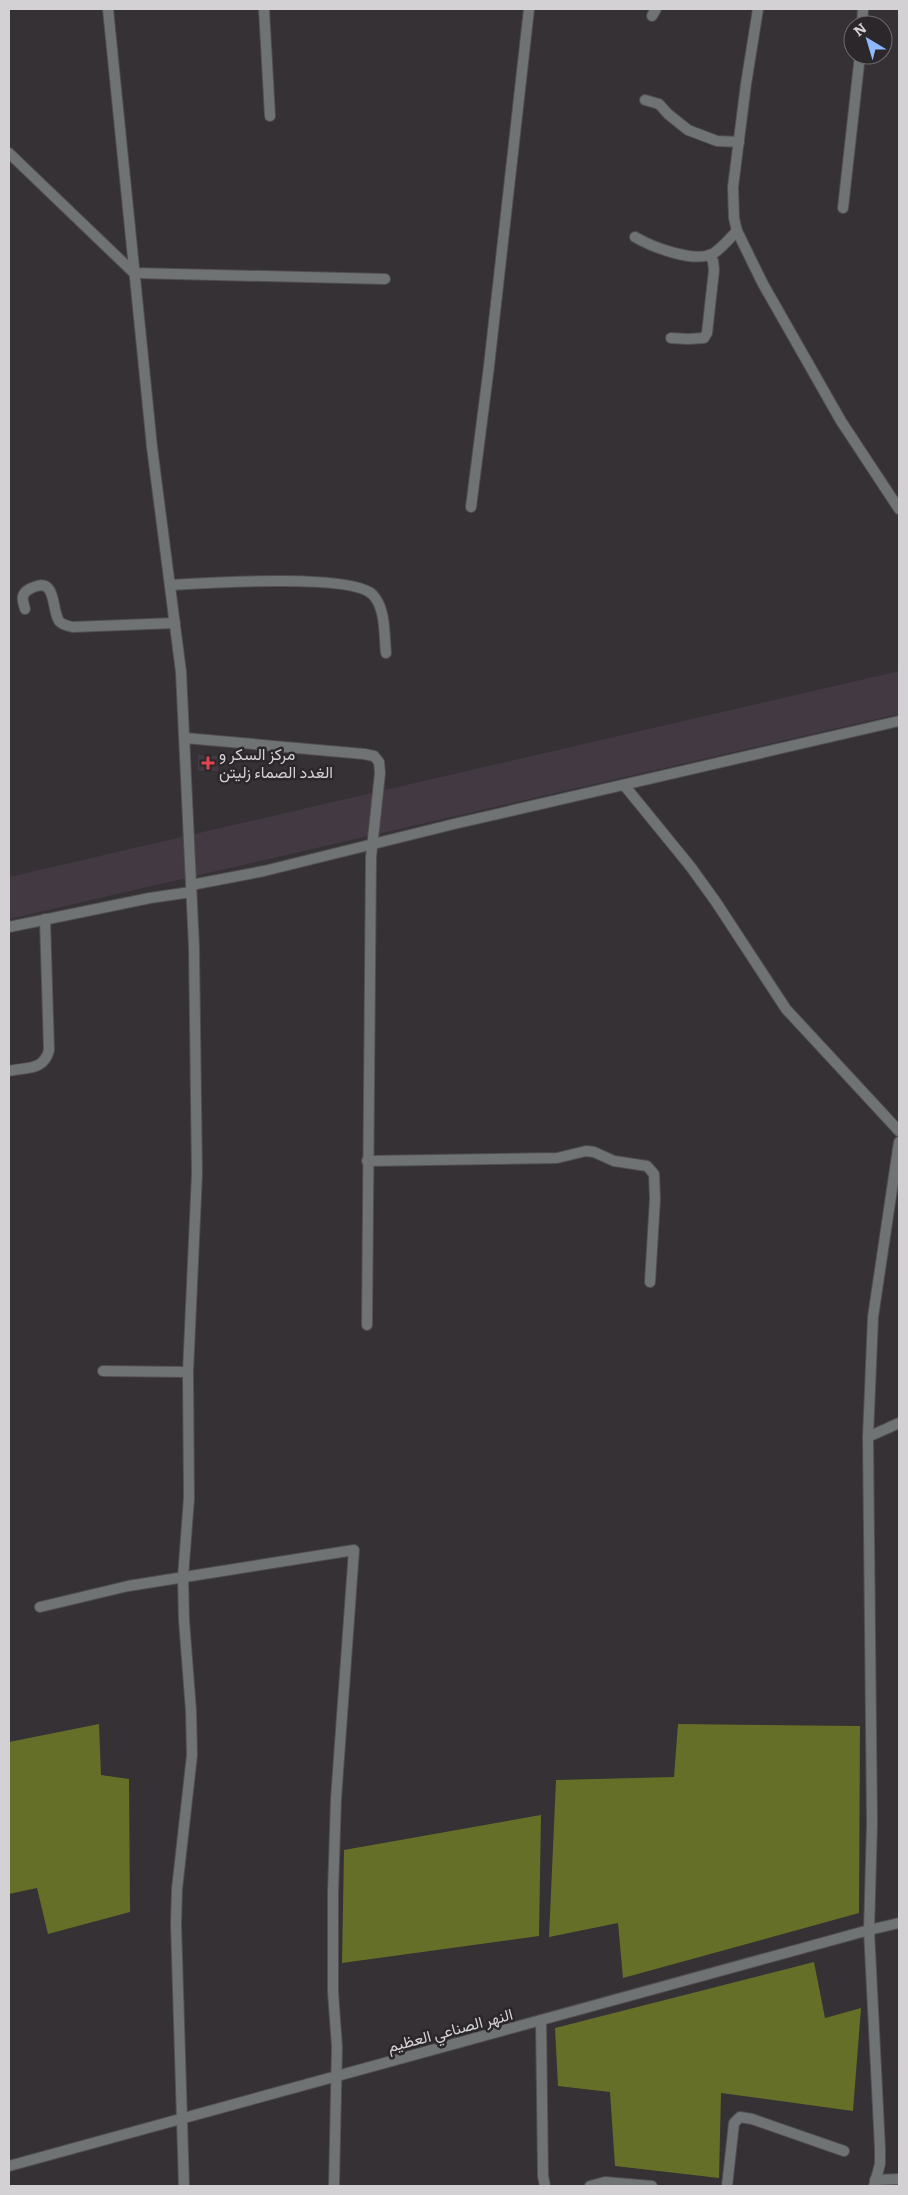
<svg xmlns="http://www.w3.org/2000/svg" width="908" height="2195" font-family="Literata,Vazirmatn,serif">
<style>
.built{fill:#423942}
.forest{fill:#656f27}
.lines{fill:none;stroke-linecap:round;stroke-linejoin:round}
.minor-casing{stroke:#514e51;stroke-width:12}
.minor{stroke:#707373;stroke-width:10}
.health-dot{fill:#e0444e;stroke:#2b272b;stroke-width:2}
.labels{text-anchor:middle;stroke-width:5;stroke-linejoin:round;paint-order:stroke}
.poi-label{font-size:16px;fill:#d3d1d3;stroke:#2b272b;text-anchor:start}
.street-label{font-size:16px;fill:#d3d1d3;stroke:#2b272b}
</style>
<rect width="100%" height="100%" fill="#353135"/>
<g class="built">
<path d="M899 671V714L9 919V877Z"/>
<path d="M198 755 218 756V771H198Z"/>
</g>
<g class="forest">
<path d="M99 1724 101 1775 129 1779 130 1912 48 1934 37 1888 9 1894V1742Z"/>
<path d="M678 1724 860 1726 859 1913 623 1978 618 1923 549 1937 556 1780 674 1777Z"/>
<path d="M541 1815 539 1936 342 1963 344 1850Z"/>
<path d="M814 1962 825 2018 861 2008 853 2111 721 2093 719 2178 615 2166 610 2092 558 2086 555 2028Z"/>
</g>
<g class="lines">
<g class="minor-casing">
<g id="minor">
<path d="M108 9 152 447 181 672 194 947 197 1174 188 1372 189 1498 183 1577 184 1620 191 1711 192 1755 177 1889 176 1924 184 2186"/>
<path d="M264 9 270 116"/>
<path d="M758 9 746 84 733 187 734 218 737 231 763 284 841 421 899 509"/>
<path d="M652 16 656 9"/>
<path d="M862 25 863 9"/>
<path d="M645 100 659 104 668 114 688 130 717 141 739 142"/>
<path d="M9 153 134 273 385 279"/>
<path d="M843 208 860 55"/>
<path d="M635 237C652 247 696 264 714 253 723 247 730 238 737 231"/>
<path d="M671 338 688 339 704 338 707 333 714 270 713 261 709 255"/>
<path d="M471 507 489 366 529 9"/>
<path d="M170 585C204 583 353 573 373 595 386 609 384 635 386 653"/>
<path d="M25 609C24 604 21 598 24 594 26 590 33 587 37 586 56 580 52 611 59 621 62 625 68 626 73 627L175 623"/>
<path d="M185 738 364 754 374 756 379 762 380 773 371 857 367 1325"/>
<path d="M624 785 690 866 716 902 786 1009 899 1131"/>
<path d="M191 885 264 871 454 824 899 721"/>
<path d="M9 927 150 898 191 892"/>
<path d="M9 1071C26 1067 44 1071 49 1050L45 919"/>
<path d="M367 1161 557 1158 586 1151 594 1152 614 1161 647 1166 654 1174 655 1199 650 1282"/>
<path d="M103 1371 188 1372"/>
<path d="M868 1437 899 1423"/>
<path d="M40 1607 128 1586 354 1550 336 1799 333 1892V1992L337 2047 334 2186"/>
<path d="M541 2020 543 2176 545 2186"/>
<path d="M9 2166 869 1930 899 1923"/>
<path d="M875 2180 899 2179"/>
<path d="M590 2186 605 2182 652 2186"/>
<path d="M727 2186 734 2123 740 2117 752 2119 844 2151"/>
<path d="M874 2186 880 2164V2148L869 1930 872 1824 868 1437 873 1317 899 1142"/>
</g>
</g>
<use href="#minor" class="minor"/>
</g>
<path class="health-dot" d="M205.5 755.5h5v5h5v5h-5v5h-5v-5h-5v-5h5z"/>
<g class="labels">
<g class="poi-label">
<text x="219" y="760">مركز السكر و<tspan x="219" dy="18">الغدد الصماء زليتن</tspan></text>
</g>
<g class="street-label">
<text transform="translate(450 2030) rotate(-15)" y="6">النهر الصناعي العظيم</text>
</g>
</g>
<rect width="908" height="2195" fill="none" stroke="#d3d1d3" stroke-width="20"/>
<g transform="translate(868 40) rotate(322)"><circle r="24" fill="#2b272b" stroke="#6e6b6e"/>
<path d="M0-4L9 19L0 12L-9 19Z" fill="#8eb9fc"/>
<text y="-8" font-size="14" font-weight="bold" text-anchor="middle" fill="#d3d1d3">N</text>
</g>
</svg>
